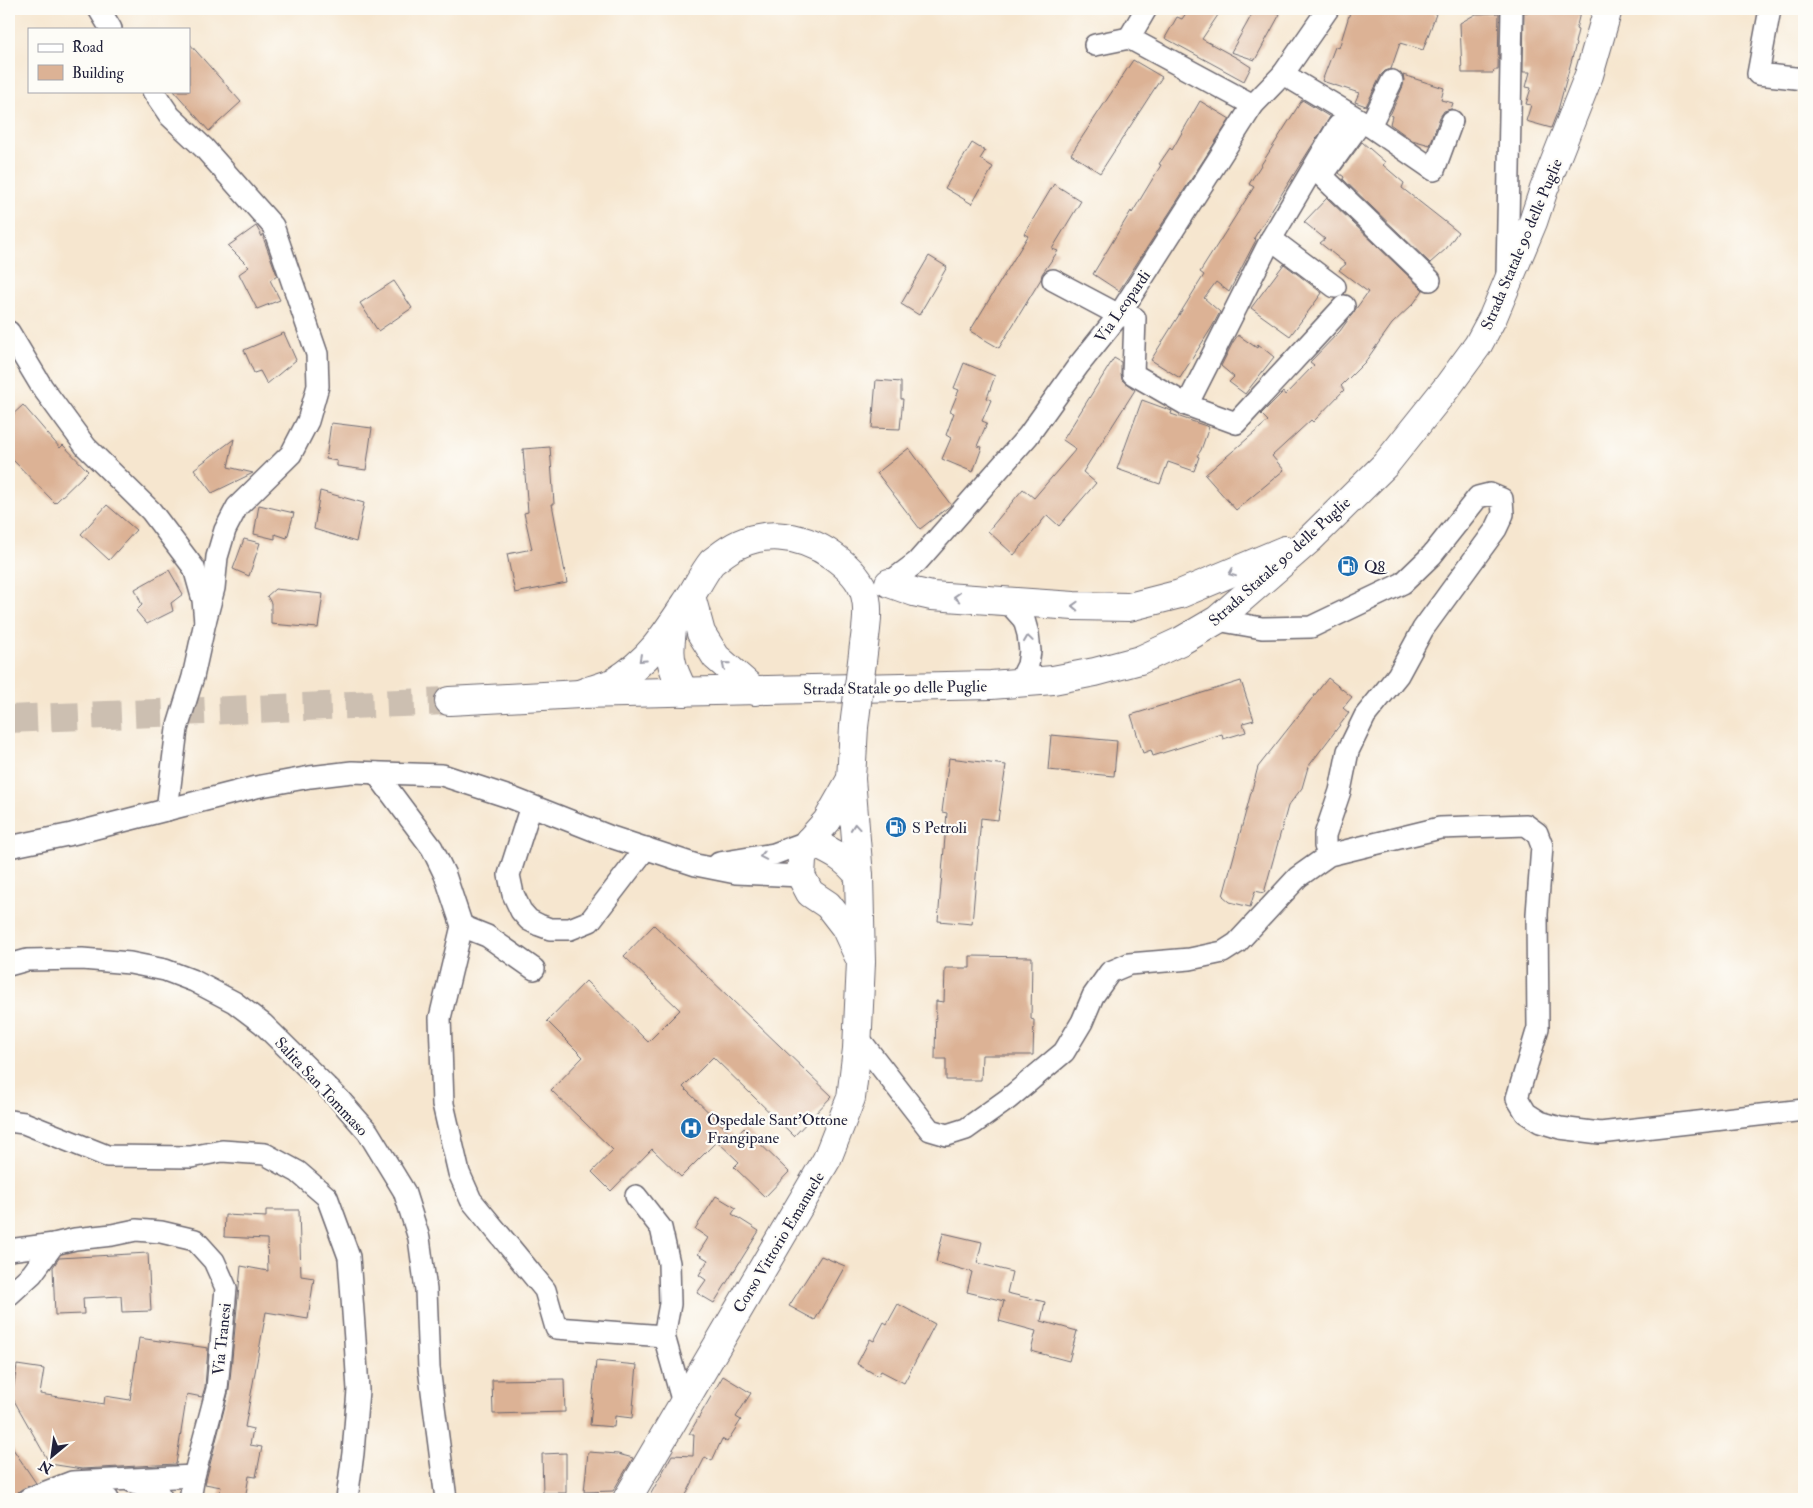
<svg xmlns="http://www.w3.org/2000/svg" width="1813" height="1508" font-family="'IM FELL Double Pica',serif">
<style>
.building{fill:#dcb295}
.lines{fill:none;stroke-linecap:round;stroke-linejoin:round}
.primary-tunnel{stroke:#ccbfb1;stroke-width:28;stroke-dasharray:28 14;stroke-linecap:butt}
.street-casing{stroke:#6c676f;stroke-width:24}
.secondary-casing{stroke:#6c676f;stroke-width:30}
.primary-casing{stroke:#6c676f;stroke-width:30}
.street{stroke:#fff;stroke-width:21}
.secondary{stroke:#fff;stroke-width:28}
.primary{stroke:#fff;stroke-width:28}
.secondary-bridge-casing{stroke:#6c676f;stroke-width:30;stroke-linecap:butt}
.secondary-bridge{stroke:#fff;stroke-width:28}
.oneway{stroke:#9c9ca7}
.labels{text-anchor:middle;stroke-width:4.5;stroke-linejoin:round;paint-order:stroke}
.street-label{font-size:16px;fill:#22223b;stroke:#fdfcf7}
.poi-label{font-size:16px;fill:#22223b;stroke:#fdfcf7;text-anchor:start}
</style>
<rect width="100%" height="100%" fill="#fdfcf7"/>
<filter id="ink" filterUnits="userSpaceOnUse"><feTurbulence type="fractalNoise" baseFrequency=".02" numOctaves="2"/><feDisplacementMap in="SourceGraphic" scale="10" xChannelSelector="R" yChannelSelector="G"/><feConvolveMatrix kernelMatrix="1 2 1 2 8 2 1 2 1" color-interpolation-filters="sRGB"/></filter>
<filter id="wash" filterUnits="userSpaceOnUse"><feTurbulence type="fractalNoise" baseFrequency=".0096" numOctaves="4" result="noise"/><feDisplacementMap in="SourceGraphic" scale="20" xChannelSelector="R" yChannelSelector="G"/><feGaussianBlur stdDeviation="1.12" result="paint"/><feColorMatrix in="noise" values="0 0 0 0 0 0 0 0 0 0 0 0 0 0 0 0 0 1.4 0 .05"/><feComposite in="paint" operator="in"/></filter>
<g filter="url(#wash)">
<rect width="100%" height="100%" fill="#f6e6cf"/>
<g id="blocks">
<g class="building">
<path d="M1189 9H1222L1202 39 1237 58 1251 67 1244 81 1165 38 1177 17 1182 19Z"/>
<path d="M1255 9H1270L1280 14 1255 60 1231 52Z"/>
<path d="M1351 9H1418L1436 14 1423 50 1400 43 1391 69 1385 71 1381 75 1366 106 1355 102 1359 93 1322 81 1335 47 1339 48Z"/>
<path d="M1533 9H1581L1576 29 1578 30 1575 43 1576 44 1558 110 1551 128 1526 121 1531 105 1526 104 1531 88 1526 87 1530 72H1523L1524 12H1532Z"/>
<path d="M1499 13 1498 70H1494L1493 73H1462L1460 23 1476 14Z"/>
<path d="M189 43 241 102 209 131 174 91H189Z"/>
<path d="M1133 60 1162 77 1100 173 1071 154Z"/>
<path d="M1403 75 1444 88 1441 100 1453 103 1451 109 1444 111 1440 117 1430 145 1412 140 1390 124 1392 116 1390 115 1403 86 1404 80Z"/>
<path d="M1302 100 1330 117 1254 238 1256 240 1229 292 1216 282 1204 298 1220 312 1212 327 1180 378 1151 360 1204 275 1200 272 1254 187 1249 184Z"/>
<path d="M1200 101 1230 119 1119 291 1093 274 1131 211 1132 213 1161 165 1159 164 1170 148 1172 150Z"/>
<path d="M1362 142 1385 162 1383 165 1404 183 1402 188 1458 232 1446 249 1430 263 1343 179 1344 177 1339 173Z"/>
<path d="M972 143 985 151 980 159 993 167 972 204 945 188Z"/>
<path d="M1054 184 1081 201 1052 249 1058 251 1042 274 1041 279 999 348 970 331 1028 236 1024 234Z"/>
<path d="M1327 198 1423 290 1414 303 1392 324 1365 362 1341 386 1344 390 1313 422 1311 420 1272 456 1284 470 1236 510 1205 475 1268 421 1261 414 1283 392 1285 395 1314 365 1310 362 1340 331 1368 292 1339 270 1346 264 1320 243 1325 239 1304 222Z"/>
<path d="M256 226 264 240 277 275 270 280 280 300 257 309 239 274 249 267 228 246Z"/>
<path d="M929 256 947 267 919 315 901 304Z"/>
<path d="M1284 264 1322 293 1290 336 1251 308Z"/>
<path d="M394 281 412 308 378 331 360 303Z"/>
<path d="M284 333 296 360 267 384 260 371 254 373 244 350Z"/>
<path d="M1238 335 1257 348 1258 344 1274 357 1245 394 1229 382 1234 377 1221 366 1233 342Z"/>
<path d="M1114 358 1121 362V374L1122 380 1135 390 1083 472 1096 483 1059 526 1047 515 1014 555 988 531 1023 489 1034 498 1076 449 1063 440Z"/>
<path d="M964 363 995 376 987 398 991 400 982 421 987 423 977 446 982 447 973 472 942 459 951 438 946 435 954 413 950 412 959 390 954 388Z"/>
<path d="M876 380 901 382V399H903L900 429 872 428Z"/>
<path d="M1142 400 1172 411 1171 414 1209 427 1201 450 1197 456 1199 457 1194 471 1168 462 1160 484 1117 469Z"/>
<path d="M23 405 60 448 63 445 88 471 55 503 9 456V418Z"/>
<path d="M331 423 372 428 366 470 337 466V461L326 459Z"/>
<path d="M234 439 228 467 253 473 212 493 194 469Z"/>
<path d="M550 447 554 504H552L567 583 515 593 507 554 532 549 524 513 528 512 523 449Z"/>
<path d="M909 448 951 505 920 529 877 473Z"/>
<path d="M320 491 364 503 356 542 314 529Z"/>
<path d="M107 505 136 530 109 560 81 534Z"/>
<path d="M259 505 294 513 287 538 275 534V539L254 534Z"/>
<path d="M244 539 260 543 249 576 233 569Z"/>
<path d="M169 570 183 594 171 603 173 611 147 624 136 611 142 605 135 589Z"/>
<path d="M275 589 323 594 318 628 271 624V603L267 596Z"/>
<path d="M1328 678 1352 697 1343 708 1349 713 1308 767 1302 788 1288 806 1264 893 1255 891 1250 907 1230 902 1223 896 1258 767Z"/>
<path d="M1241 681 1254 720 1243 723 1246 732 1223 739 1222 734 1153 756 1151 750 1143 753 1131 715Z"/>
<path d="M1051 735 1117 741 1114 776 1048 770Z"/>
<path d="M949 758 1006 765 998 820 981 818 972 924 938 921 947 813 942 812Z"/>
<path d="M654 925 832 1096 794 1136 713 1057 683 1087 735 1138 744 1128 789 1172 765 1197 734 1167 739 1162 717 1141 681 1177 652 1149 611 1191 592 1172 613 1150 551 1090 583 1057 547 1021 586 981 648 1042 680 1010 624 956Z"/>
<path d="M970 956 1032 957 1031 1019 1034 1020 1033 1055H982L981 1080H946V1059H935L936 1001 944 1002 945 968H970Z"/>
<path d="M716 1196 736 1208 732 1214 759 1231 714 1303 697 1293 706 1280 699 1275 708 1260 698 1254 708 1238 695 1229Z"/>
<path d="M266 1210H299L301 1276 314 1278 308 1319 266 1312 245 1427 253 1429 250 1445 262 1447 256 1477 249 1476 245 1499H234L219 1496 221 1487 205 1484 229 1390 241 1266 268 1271 267 1239 224 1237 225 1215 266 1217Z"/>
<path d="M943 1233 982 1242 977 1263 1012 1272 1007 1293 1045 1302 1041 1321 1077 1331 1069 1361 1031 1351 1036 1331 999 1321 1004 1301 967 1292 972 1272 936 1262Z"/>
<path d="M148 1253 151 1311 122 1312 121 1296 83 1298 84 1314 55 1315 53 1267 59 1258Z"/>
<path d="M821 1256 845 1266 815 1320 789 1306Z"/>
<path d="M898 1304 935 1324 904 1383 881 1371 878 1376 857 1364 870 1339 874 1341 884 1322 887 1324Z"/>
<path d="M139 1338 208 1348 205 1387 202 1397 187 1394 176 1464 82 1469 50 1464 12 1397 17 1365 44 1369 40 1394 104 1404 105 1396 130 1400Z"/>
<path d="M596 1361 637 1365 632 1418 615 1416 614 1427 590 1425Z"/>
<path d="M723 1376 751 1393 736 1417 741 1420 727 1442 722 1439 712 1461 705 1457 684 1499H648L672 1455 693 1456 694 1434H689Z"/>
<path d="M564 1379 565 1412 493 1414 492 1380Z"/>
<path d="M9 1443 36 1483 19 1491 16 1497 9 1487Z"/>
<path d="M588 1452 618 1454 633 1458 613 1491 584 1492Z"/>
<path d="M566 1453V1493H543L542 1454Z"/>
</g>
</g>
</g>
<g filter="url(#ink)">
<use href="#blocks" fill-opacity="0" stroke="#6c676f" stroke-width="1"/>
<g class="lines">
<path class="primary-tunnel" d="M9 719 449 701"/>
<g class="street-casing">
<g id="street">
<path d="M99 9 111 29"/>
<path d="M1770 9 1758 74 1804 79"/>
<path d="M1129 38 1146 9"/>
<path d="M1095 45 1129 38 1253 105"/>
<path d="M1283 74 1370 126"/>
<path d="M1392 81 1370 126 1434 170 1452 121"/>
<path d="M153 91 170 116 204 148 273 226 317 354 318 386 308 421 291 454 237 507 225 530 217 557 214 588 205 622"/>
<path d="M1362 121 1322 176 1430 280"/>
<path d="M1271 239 1335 287"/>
<path d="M1507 276 1512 9"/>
<path d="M1053 280 1119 315 1135 318 1133 374 1187 405 1236 423 1344 306"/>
<path d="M9 332 42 387 86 447 151 511 194 568 203 600 205 622 193 677 177 729 167 810"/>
<path d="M1187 405 1271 239 1338 126"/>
<path d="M889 583 917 562 1028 436 1078 366 1119 315 1253 105 1283 74 1328 9"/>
<path d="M1006 600 1024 620 1028 634 1030 651 1028 665 1019 683"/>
<path d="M1217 620 1262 628 1311 627 1403 583 1432 555 1478 497 1490 494 1502 499 1503 514 1496 529 1423 629 1398 675 1365 716 1348 751 1340 791 1325 835V846L1329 855"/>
<path d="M376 773 432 848 445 875 462 926 440 1018 443 1104 459 1173 471 1200 545 1290 556 1328 664 1336"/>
<path d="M531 806 509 875 513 894 521 911 529 920 539 925 550 929H570L590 921 646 848"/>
<path d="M9 847 72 834 256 787 310 777 352 772 442 775 512 798 611 837 696 865 736 873 801 876"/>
<path d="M719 863 774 854 809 841"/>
<path d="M462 926 487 936 534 969"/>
<path d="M9 965 27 960 82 959 130 963 165 970 194 981 234 1002 263 1024 339 1099 368 1132 404 1191 419 1238 426 1290 429 1368 446 1499"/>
<path d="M857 1036 930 1130 947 1135 966 1129 1008 1099 1064 1052 1082 1022 1093 996 1110 972 1129 964 1190 959 1223 952 1237 943 1298 877 1329 855 1440 828 1526 825 1537 833 1542 846 1537 914 1538 1028 1517 1098 1526 1113 1540 1122 1560 1128 1600 1133 1804 1110"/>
<path d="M9 1121 24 1123 107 1156 191 1157 222 1151 265 1154 298 1172 327 1197 349 1257 355 1340 358 1390 353 1453 347 1499"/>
<path d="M636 1196 661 1228 669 1263 670 1304 664 1336 683 1403"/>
<path d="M9 1250 54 1244 75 1239 112 1235 136 1230 161 1232 195 1240 214 1261 226 1288 217 1389 194 1476 190 1499"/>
<path d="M9 1295 32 1274 54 1244"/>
<path d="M133 1482 156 1489 162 1499"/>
<path d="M75 1483 108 1499"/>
<path d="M28 1499 72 1482 194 1476"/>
</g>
</g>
<g class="secondary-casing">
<g id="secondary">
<path d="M691 596 701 633 716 657 755 691"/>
<path d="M673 623C668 655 669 663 684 692"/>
<path d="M582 693C592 689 604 687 614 682 629 673 644 660 655 647 668 631 680 612 692 594 698 584 704 572 712 562 716 559 720 556 724 553 758 528 800 533 833 556 871 583 870 602 864 645"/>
<path d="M851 779 827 821 809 841 802 859 801 876 810 893 828 905 845 927 858 955"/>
<path d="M809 841C830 851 845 857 859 876"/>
<path d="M627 1499 827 1159 851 1098 857 1049 861 962 859 876 851 779 854 727"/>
</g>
</g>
<g class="primary-casing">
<g id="primary">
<path d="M889 583 914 592 932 596 1074 606 1129 607 1180 594 1285 550"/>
<path d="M449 701 580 694 991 685 1053 680 1095 672 1140 660 1181 641 1217 620 1309 540 1385 465 1448 386 1478 345 1493 317 1533 222 1544 189 1589 75 1608 9"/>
</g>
</g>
<use href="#street" class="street"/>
<use href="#secondary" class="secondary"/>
<use href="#primary" class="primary"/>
<g class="secondary-bridge-casing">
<path id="secondary-bridge" d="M854 727 864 645"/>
</g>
<use href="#secondary-bridge" class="secondary-bridge"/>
</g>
<defs><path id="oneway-chevron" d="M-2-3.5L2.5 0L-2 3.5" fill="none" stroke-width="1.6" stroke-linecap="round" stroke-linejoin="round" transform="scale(1.25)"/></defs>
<g class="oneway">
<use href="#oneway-chevron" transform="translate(1232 573) rotate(158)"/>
<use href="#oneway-chevron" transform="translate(957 597) rotate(-177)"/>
<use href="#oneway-chevron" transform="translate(1075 606) rotate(-178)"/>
<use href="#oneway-chevron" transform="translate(1028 639) rotate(-98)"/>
<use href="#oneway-chevron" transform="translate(642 659) rotate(138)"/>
<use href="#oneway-chevron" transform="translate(725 665) rotate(-140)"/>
<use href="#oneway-chevron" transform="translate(855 827) rotate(-95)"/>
<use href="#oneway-chevron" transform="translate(763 856) rotate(169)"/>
</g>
</g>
<defs>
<g id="fuel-disc" transform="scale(1.125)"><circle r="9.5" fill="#1f6fb2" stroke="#fdfcf7"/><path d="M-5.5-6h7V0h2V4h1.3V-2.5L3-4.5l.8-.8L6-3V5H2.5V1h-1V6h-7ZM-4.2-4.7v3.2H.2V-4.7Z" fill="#fff"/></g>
<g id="hospital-disc" transform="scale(1.125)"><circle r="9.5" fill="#1f6fb2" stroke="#fdfcf7"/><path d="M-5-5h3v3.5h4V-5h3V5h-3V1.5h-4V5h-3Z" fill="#fff"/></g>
</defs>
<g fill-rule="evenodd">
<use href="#fuel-disc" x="1348" y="566"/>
<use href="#fuel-disc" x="896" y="827"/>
<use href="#hospital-disc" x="691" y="1128"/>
</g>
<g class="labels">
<g class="street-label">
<text transform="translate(1521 244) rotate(-67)" y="6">Strada Statale 90 delle Puglie</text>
<text transform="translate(1122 306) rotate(-55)" y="6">Via Leopardi</text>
<text transform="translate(1279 561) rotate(-42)" y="6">Strada Statale 90 delle Puglie</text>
<text transform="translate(895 687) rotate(-1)" y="6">Strada Statale 90 delle Puglie</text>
<text transform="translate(322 1086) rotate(47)" y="6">Salita San Tommaso</text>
<text transform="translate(778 1242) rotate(-59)" y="6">Corso Vittorio Emanuele</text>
<text transform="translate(221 1339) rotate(-84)" y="6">Via Tranesi</text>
</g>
<g class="poi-label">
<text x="1364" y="572">Q8</text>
<text x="912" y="833">S Petroli</text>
<text x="707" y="1125">Ospedale Sant'Ottone<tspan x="707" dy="18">Frangipane</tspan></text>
</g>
</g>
<rect width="1813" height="1508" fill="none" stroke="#fdfcf7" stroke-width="30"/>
<rect x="28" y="28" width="162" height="65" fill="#fdfcf7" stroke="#a5a5ac"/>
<rect x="38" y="44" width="25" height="8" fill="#ffffff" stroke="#a5a5ac"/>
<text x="72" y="52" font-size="15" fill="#22223b">Road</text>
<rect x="38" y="65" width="25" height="15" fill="#dcb295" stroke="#a5a5ac"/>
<text x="72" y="78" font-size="15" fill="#22223b">Building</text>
<g transform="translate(52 1456) rotate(209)" stroke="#fdfcf7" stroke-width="4" paint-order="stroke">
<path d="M0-4L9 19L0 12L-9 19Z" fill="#22223b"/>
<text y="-8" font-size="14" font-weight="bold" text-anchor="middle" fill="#22223b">N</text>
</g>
</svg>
